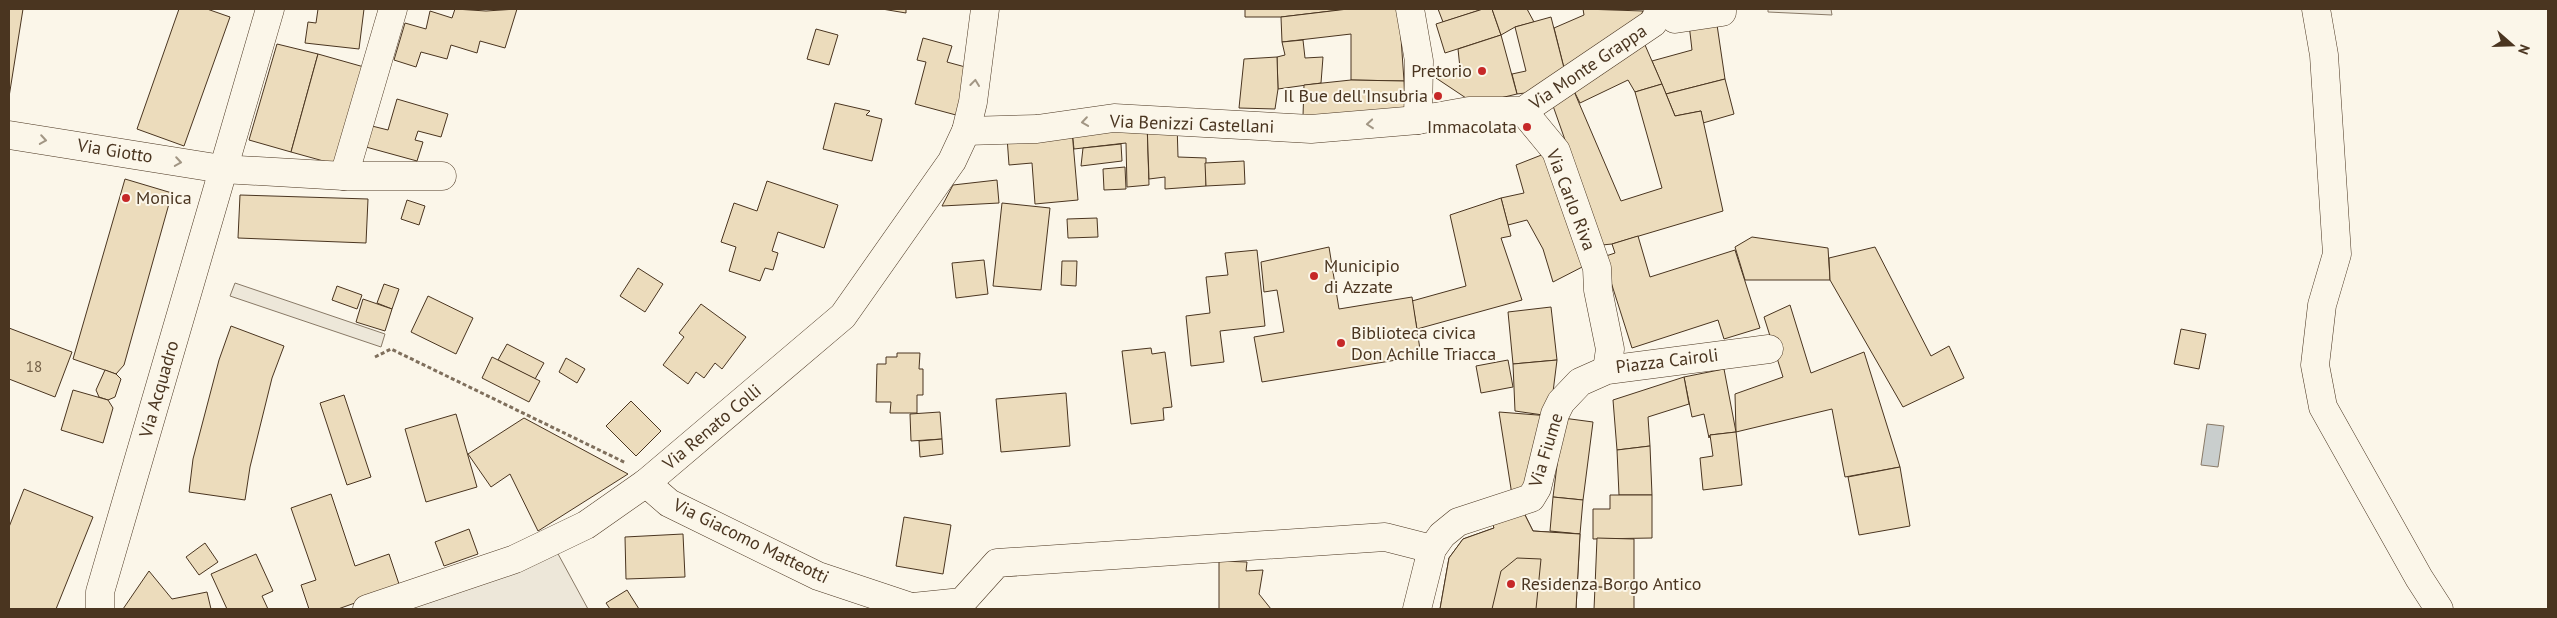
<svg xmlns="http://www.w3.org/2000/svg" width="2557" height="618" font-family="'PT Sans',sans-serif">
<style>
.parking{fill:#ede7d9;stroke:#887966}
.water{fill:#c9cecd;stroke:#887966}
.building{fill:#ecdcbc;stroke:#4a3520}
.lines{fill:none;stroke-linecap:round;stroke-linejoin:round}
.minor-casing{stroke:#4a3520;stroke-width:29}
.path{stroke:#7f6f5c;stroke-width:3;stroke-dasharray:4 2.5;stroke-linecap:butt}
.minor{stroke:#fbf6e9;stroke-width:28}
.oneway{stroke:#a29684}
.poi-dot{fill:#c62828;stroke:#fbf6e9;stroke-width:2}
.labels{text-anchor:middle;stroke-width:4;stroke-linejoin:round;paint-order:stroke}
.number-label{font-size:15px;fill:#725f47}
.street-label{font-size:18px;fill:#4a3520;stroke:#fbf6e9}
.poi-label{font-size:18px;fill:#4a3520;stroke:#fbf6e9;text-anchor:start}
</style>
<rect width="100%" height="100%" fill="#fbf6e9"/>
<g class="parking">
<path d="M1768 9H1831L1832 15 1768 12Z"/>
<path d="M235 283 385 334 381 347 230 296Z"/>
<path d="M551 541 588 609H367Z"/>
</g>
<path class="water" d="M2207 424 2224 426 2218 467 2201 465Z"/>
<g class="building">
<path d="M9 9H23L9 97Z"/>
<path d="M179 9H207L230 17 184 146 137 129Z"/>
<path d="M318 9H364L359 49 305 43 308 22 316 23Z"/>
<path d="M455 9 486 11 517 9 505 48 480 41 477 53 451 45 447 59 421 52 416 67 394 60 405 23 426 29 430 11 452 18Z"/>
<path d="M882 9H906V13Z"/>
<path d="M1245 9H1348L1281 17H1245Z"/>
<path d="M1348 9H1399L1404 81 1351 80V34L1282 42 1281 17Z"/>
<path d="M1438 9H1480V10L1443 22Z"/>
<path d="M1492 9 1501 35 1445 53 1436 24 1483 9Z"/>
<path d="M1492 9H1527L1534 22 1515 27 1501 35Z"/>
<path d="M1583 9 1643 11 1637 24 1565 72 1554 28 1584 15Z"/>
<path d="M1551 17 1565 72 1541 91 1517 94 1512 74 1526 71 1515 27Z"/>
<path d="M1716 18 1725 79 1666 94 1652 61 1692 50 1689 24Z"/>
<path d="M816 29 838 35 829 65 807 59Z"/>
<path d="M1501 35 1517 94 1475 104 1436 78 1460 68 1458 49Z"/>
<path d="M923 38 952 46 947 62 969 68 956 115 915 104 926 62 917 60Z"/>
<path d="M1303 40 1305 58 1323 57 1321 83 1278 89 1277 57 1285 55 1282 42Z"/>
<path d="M277 44 318 54 291 152 249 140Z"/>
<path d="M1645 45 1662 84 1635 92 1628 80 1580 103 1573 89Z"/>
<path d="M318 54 364 67 338 165 291 152Z"/>
<path d="M1277 57 1278 89 1275 109 1239 108 1244 59Z"/>
<path d="M1725 79 1734 114 1703 123 1701 111 1675 116 1666 94Z"/>
<path d="M1351 80 1404 81 1405 111 1303 116 1304 85Z"/>
<path d="M1662 84 1675 116 1701 111 1723 211 1612 244 1602 245 1552 103 1573 89 1621 201 1662 188 1635 92Z"/>
<path d="M397 99 448 114 441 137 418 131 415 140 423 142 417 161 366 147 372 126 388 130Z"/>
<path d="M835 103 870 111 866 115 882 119 872 161 823 149Z"/>
<path d="M1147 122 1149 185 1127 187 1126 143 1074 149 1072 131Z"/>
<path d="M1147 122 1177 123 1178 157 1206 158V186L1165 189V177L1149 179Z"/>
<path d="M1072 131 1078 200 1035 204 1032 163 1009 165 1007 137Z"/>
<path d="M1121 144 1122 161 1081 166 1083 148Z"/>
<path d="M1544 154 1590 263 1553 282 1543 249 1527 220 1508 225 1501 198 1524 193 1516 165Z"/>
<path d="M1244 161 1245 184 1206 186 1205 163Z"/>
<path d="M1125 167 1126 189 1104 190 1103 169Z"/>
<path d="M125 179 172 193 124 365 116 374 73 359Z"/>
<path d="M997 180 999 203 942 206 953 185Z"/>
<path d="M767 181 838 205 824 248 778 232 772 251 778 253 773 270 765 268 760 281 729 271 736 247 721 242 734 203 757 211Z"/>
<path d="M240 195 368 199 366 243 238 238Z"/>
<path d="M1501 198 1511 236 1501 238 1522 300 1417 329 1412 301 1466 286 1450 215Z"/>
<path d="M407 200 425 206 419 225 401 219Z"/>
<path d="M1002 203 1050 208 1041 290 993 286Z"/>
<path d="M1097 218 1098 237 1068 238 1067 219Z"/>
<path d="M1638 236 1650 277 1735 250 1760 328 1724 339 1718 320 1632 348 1603 257 1615 253 1612 244Z"/>
<path d="M1752 237 1828 248 1830 280H1745L1735 247Z"/>
<path d="M1329 247 1339 309 1412 297 1421 356 1262 382 1254 337 1284 332 1277 290 1264 292 1261 262Z"/>
<path d="M1875 247 1931 356 1949 346 1964 378 1903 407 1830 280 1829 258Z"/>
<path d="M1257 250 1265 326 1220 331 1224 362 1191 366 1186 316 1210 313 1206 277 1228 275 1225 253Z"/>
<path d="M984 260 988 294 956 298 952 263Z"/>
<path d="M1062 261H1077L1076 286 1061 285Z"/>
<path d="M638 268 663 284 645 312 620 296Z"/>
<path d="M384 284 399 289 392 309 377 303Z"/>
<path d="M337 286 362 295 357 309 332 300Z"/>
<path d="M428 296 473 318 456 354 411 332Z"/>
<path d="M363 299 392 309 385 331 356 322Z"/>
<path d="M701 304 746 337 722 369 715 363 704 378 696 372 688 384 663 365 684 337 679 333Z"/>
<path d="M1790 305 1811 373 1864 352 1900 467 1845 477 1832 409 1736 432 1735 394 1783 377 1764 317Z"/>
<path d="M1551 307 1557 360 1513 364 1508 312Z"/>
<path d="M231 326 284 346 272 378 250 467 245 500 189 492 193 459 219 360Z"/>
<path d="M9 328 72 352 55 397 9 379Z"/>
<path d="M2181 329 2206 334 2199 369 2174 364Z"/>
<path d="M507 344 544 363 535 379 498 360Z"/>
<path d="M1151 348 1152 354 1165 352 1172 407 1163 408 1164 420 1131 424 1122 351Z"/>
<path d="M897 353H920L919 369H923V395H917V413H890L891 402H876L877 364H886V357H897Z"/>
<path d="M492 357 540 381 529 402 482 378Z"/>
<path d="M566 358 585 369 577 383 559 372Z"/>
<path d="M1508 360 1513 387 1481 393 1476 366Z"/>
<path d="M1557 360 1550 416 1515 411 1513 364Z"/>
<path d="M1724 369 1736 432 1710 435 1709 438 1704 414 1692 417 1684 377Z"/>
<path d="M105 370 116 374 121 379 115 397 108 400 99 397 96 390Z"/>
<path d="M1684 377 1689 404 1648 417 1650 446 1617 450 1613 400Z"/>
<path d="M73 390 108 400 113 408 103 443 61 430Z"/>
<path d="M1066 393 1070 446 1001 452 996 399Z"/>
<path d="M344 395 371 477 347 485 320 403Z"/>
<path d="M631 401 661 431 636 456 606 426Z"/>
<path d="M940 412 942 439 911 441 910 414Z"/>
<path d="M1499 412 1550 416 1532 486 1512 495Z"/>
<path d="M456 414 477 487 426 502 405 429Z"/>
<path d="M524 418 628 474 538 531 510 474 491 487 468 454Z"/>
<path d="M1563 418 1593 422 1583 500 1553 497Z"/>
<path d="M1736 432 1742 485 1703 490 1700 458 1713 456 1710 435Z"/>
<path d="M942 439 943 454 920 457 919 441Z"/>
<path d="M1650 446 1652 495H1619L1617 450Z"/>
<path d="M1900 467 1910 526 1859 535 1848 477Z"/>
<path d="M24 489 93 517 56 609H9V527Z"/>
<path d="M331 494 355 566 389 554 400 587 338 609H309L301 585 316 580 291 508Z"/>
<path d="M1610 495H1652V538L1593 539V509H1610Z"/>
<path d="M1553 497 1583 500 1580 534 1550 531Z"/>
<path d="M1523 511 1533 531 1580 534 1576 609H1536L1541 559 1517 558 1501 571 1492 609H1440L1449 558 1463 539 1494 528 1491 519Z"/>
<path d="M1523 511 1533 531 1580 534 1576 609H1440L1449 558 1463 539 1494 528 1491 519Z"/>
<path d="M904 517 951 525 943 574 896 566Z"/>
<path d="M469 529 478 554 444 566 435 542Z"/>
<path d="M683 534 685 577 626 579 625 537Z"/>
<path d="M1597 538 1634 539V588L1595 587Z"/>
<path d="M205 543 218 562 199 575 186 557Z"/>
<path d="M256 554 273 591 262 596 268 609H227L211 574Z"/>
<path d="M1517 558 1541 559 1536 609H1492L1501 571Z"/>
<path d="M1219 561 1247 562 1246 571 1263 570 1259 594 1271 609H1219Z"/>
<path d="M149 571 172 599 207 592 211 609H123Z"/>
<path d="M1595 587 1634 588V609H1594Z"/>
<path d="M627 590 639 609H610L606 603Z"/>
</g>
<g class="lines">
<g class="minor-casing">
<g id="minor">
<path d="M1410 9 1419 61 1418 120"/>
<path d="M1679 9 1675 19 1722 12V9"/>
<path d="M2316 9 2324 55 2337 254 2322 305 2315 365 2323 407 2419 578 2439 609"/>
<path d="M1523 111 1556 151 1597 268 1598 290 1610 349 1607 370"/>
<path d="M966 131 1037 129 1114 118 1311 129 1418 120 1469 111H1523L1653 23 1661 9"/>
<path d="M9 135 222 169 344 176H442"/>
<path d="M344 176 393 9"/>
<path d="M646 483 669 503 818 576 917 609"/>
<path d="M913 607 962 602 997 563 1385 537 1432 549"/>
<path d="M100 609V592L270 9"/>
<path d="M367 609 515 559 586 525 646 483 843 316 952 161 966 131 973 102 985 9"/>
<path d="M1417 609 1432 549 1442 535 1458 522 1531 498 1537 488 1555 414 1561 402 1580 382 1607 370 1769 349"/>
</g>
</g>
<path class="path" d="M375 357 391 349 626 463"/>
<use href="#minor" class="minor"/>
</g>
<defs><path id="oneway-chevron" d="M-2-3.5L2.5 0L-2 3.5" fill="none" stroke-width="1.6" stroke-linecap="round" stroke-linejoin="round" transform="scale(1.25)"/></defs>
<g class="oneway">
<use href="#oneway-chevron" transform="translate(975 83) rotate(-83)"/>
<use href="#oneway-chevron" transform="translate(1085 122) rotate(172)"/>
<use href="#oneway-chevron" transform="translate(1370 124) rotate(175)"/>
<use href="#oneway-chevron" transform="translate(43 140) rotate(9)"/>
<use href="#oneway-chevron" transform="translate(178 162) rotate(9)"/>
</g>
<g class="poi-dot">
<circle cx="1482" cy="71" r="5"/>
<circle cx="1438" cy="96" r="5"/>
<circle cx="1527" cy="127" r="5"/>
<circle cx="126" cy="198" r="5"/>
<circle cx="1314" cy="276" r="5"/>
<circle cx="1341" cy="343" r="5"/>
<circle cx="1511" cy="584" r="5"/>
</g>
<g class="labels">
<g class="number-label">
<text x="34" y="372">18</text>
</g>
<g class="street-label">
<text transform="translate(1588 67) rotate(-34)" y="6">Via Monte Grappa</text>
<text transform="translate(1192 124) rotate(2)" y="6">Via Benizzi Castellani</text>
<text transform="translate(115 151) rotate(9)" y="6">Via Giotto</text>
<text transform="translate(1571 200) rotate(69)" y="6">Via Carlo Riva</text>
<text transform="translate(1667 361) rotate(-7)" y="6">Piazza Cairoli</text>
<text transform="translate(159 389) rotate(-74)" y="6">Via Acquadro</text>
<text transform="translate(712 427) rotate(-40)" y="6">Via Renato Colli</text>
<text transform="translate(1546 450) rotate(-73)" y="6">Via Fiume</text>
<text transform="translate(751 541) rotate(26)" y="6">Via Giacomo Matteotti</text>
</g>
<g class="poi-label">
<text x="1472" y="77" text-anchor="end">Pretorio</text>
<text x="1428" y="102" text-anchor="end">Il Bue dell'Insubria</text>
<text x="1517" y="133" text-anchor="end">Immacolata</text>
<text x="136" y="204">Monica</text>
<text x="1324" y="272">Municipio<tspan x="1324" dy="21">di Azzate</tspan></text>
<text x="1351" y="339">Biblioteca civica<tspan x="1351" dy="21">Don Achille Triacca</tspan></text>
<text x="1521" y="590">Residenza Borgo Antico</text>
</g>
</g>
<rect width="2557" height="618" fill="none" stroke="#4a3520" stroke-width="20"/>
<g transform="translate(2512 45) rotate(110)" stroke="#fbf6e9" stroke-width="4" paint-order="stroke">
<path d="M0-4L9 19L0 12L-9 19Z" fill="#4a3520"/>
<text y="-8" font-size="14" font-weight="bold" text-anchor="middle" fill="#4a3520">N</text>
</g>
</svg>
